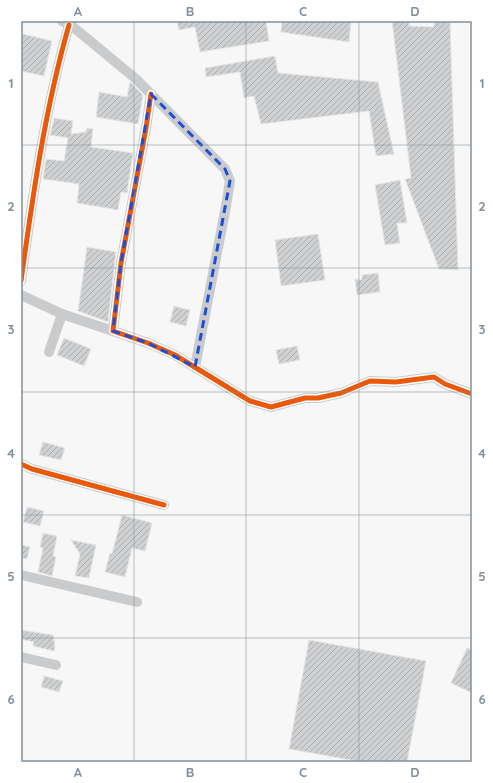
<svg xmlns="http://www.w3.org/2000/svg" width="493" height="783" font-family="Quicksand,sans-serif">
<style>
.building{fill:url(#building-hatch);stroke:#e6e6e6}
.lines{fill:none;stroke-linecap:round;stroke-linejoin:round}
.minor{stroke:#cacbcc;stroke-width:10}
.cycleway-casing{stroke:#fff;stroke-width:8}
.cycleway{stroke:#e8590c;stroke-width:5}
.marked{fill:none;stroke:#1d4ed8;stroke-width:3;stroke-dasharray:8 5;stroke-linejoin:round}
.grid{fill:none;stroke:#849098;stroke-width:1;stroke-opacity:0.55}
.neatline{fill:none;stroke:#849098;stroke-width:1.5}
.grid-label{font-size:13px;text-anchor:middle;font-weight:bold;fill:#849098}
</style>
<defs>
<pattern id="building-hatch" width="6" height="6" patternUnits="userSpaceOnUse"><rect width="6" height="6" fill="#ced0d1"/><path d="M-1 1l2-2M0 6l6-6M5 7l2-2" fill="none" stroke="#abadaf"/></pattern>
</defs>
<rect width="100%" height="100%" fill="#f7f7f7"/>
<g class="building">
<path d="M177 21H266L269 41 200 52 195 27 179 30Z"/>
<path d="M282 21H340L351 22 349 42 281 32Z"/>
<path d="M392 21H409V26L434 27V21H450L458 270 439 269 405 179 411 178Z"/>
<path d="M23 34 52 41 44 76 21 71V45Z"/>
<path d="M275 56 278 73 378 82 394 154 376 156 369 111 261 124 254 96 244 98 240 72 206 77 205 68Z"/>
<path d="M130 82 143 95 138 124 96 117 99 92 127 97Z"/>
<path d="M54 118 73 121 71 134 86 132 87 128 93 129 91 147 133 153 127 193 121 192 118 210 77 203 79 184 43 179 46 159 64 161 68 138 50 135Z"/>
<path d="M400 180 407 223H397L400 243 385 245 375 185Z"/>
<path d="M318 234 325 280 281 286 275 240Z"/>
<path d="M87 247 116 252 108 322 78 311Z"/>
<path d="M378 273 380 292 357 295 355 279 362 280V275Z"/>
<path d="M174 306 190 310 186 326 170 322Z"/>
<path d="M64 338 91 349 84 366 57 355Z"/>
<path d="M297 346 300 360 279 364 276 350Z"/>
<path d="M43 442 65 448 61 460 39 455Z"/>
<path d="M27 507 44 511 40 526 23 522Z"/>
<path d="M122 515 152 523 145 551 132 548 125 577 105 572 110 553 112 554Z"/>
<path d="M43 533 57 536 53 556 56 557 52 576 38 572 43 548 40 547Z"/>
<path d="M71 540 96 545 89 578 75 576 80 554Z"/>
<path d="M21 545 30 547 27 559 21 558Z"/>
<path d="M21 630 53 635 55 646 54 651 33 646 34 642 21 639Z"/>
<path d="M309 640 426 661 407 762H362L289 749Z"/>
<path d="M467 648 472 650V693L451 683Z"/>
<path d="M44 676 63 681 59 692 41 687Z"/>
</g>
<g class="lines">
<g class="minor">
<path d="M62 21 72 26 136 79 225 169 230 181 226 206 195 367"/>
<path d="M151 94 146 128 121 263 113 331 148 343 175 355 250 401 271 407 305 398H318L341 393 370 381 396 382 434 377 445 384 472 394"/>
<path d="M21 281C33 194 45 109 69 25"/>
<path d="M21 295 62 314 113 331"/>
<path d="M49 352 62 314"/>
<path d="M21 464 32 469 164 505"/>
<path d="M21 575 137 602"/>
<path d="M21 657 56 665"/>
</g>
<g class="cycleway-casing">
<g id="cycleway">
<path d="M151 94 146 128 121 263 113 331 148 343 175 355 250 401 271 407 305 398H318L341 393 370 381 396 382 434 377 445 384 472 394"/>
<path d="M21 281C33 194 45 109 69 25"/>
<path d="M21 464 32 469 164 505"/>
</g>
</g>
<use href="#cycleway" class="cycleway"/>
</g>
<path class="marked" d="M151 94 225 169 230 181 195 367 148 343 113 331 121 263Z"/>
<path class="grid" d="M134 21V762M246 21V762M359 21V762M21 145H472M21 268H472M21 392H472M21 515H472M21 638H472"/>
<rect width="493" height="783" fill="none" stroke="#ffffff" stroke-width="44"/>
<rect x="22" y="22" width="449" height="739" class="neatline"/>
<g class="grid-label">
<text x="78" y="16">A</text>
<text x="190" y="16">B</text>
<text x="303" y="16">C</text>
<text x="415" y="16">D</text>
<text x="11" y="88">1</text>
<text x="482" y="88">1</text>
<text x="11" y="211">2</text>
<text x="482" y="211">2</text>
<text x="11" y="334">3</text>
<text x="482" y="334">3</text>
<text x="11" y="458">4</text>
<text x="482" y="458">4</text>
<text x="11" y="581">5</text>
<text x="482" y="581">5</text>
<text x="11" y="704">6</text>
<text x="482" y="704">6</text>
<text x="78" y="777">A</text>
<text x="190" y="777">B</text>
<text x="303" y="777">C</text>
<text x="415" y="777">D</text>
</g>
</svg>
